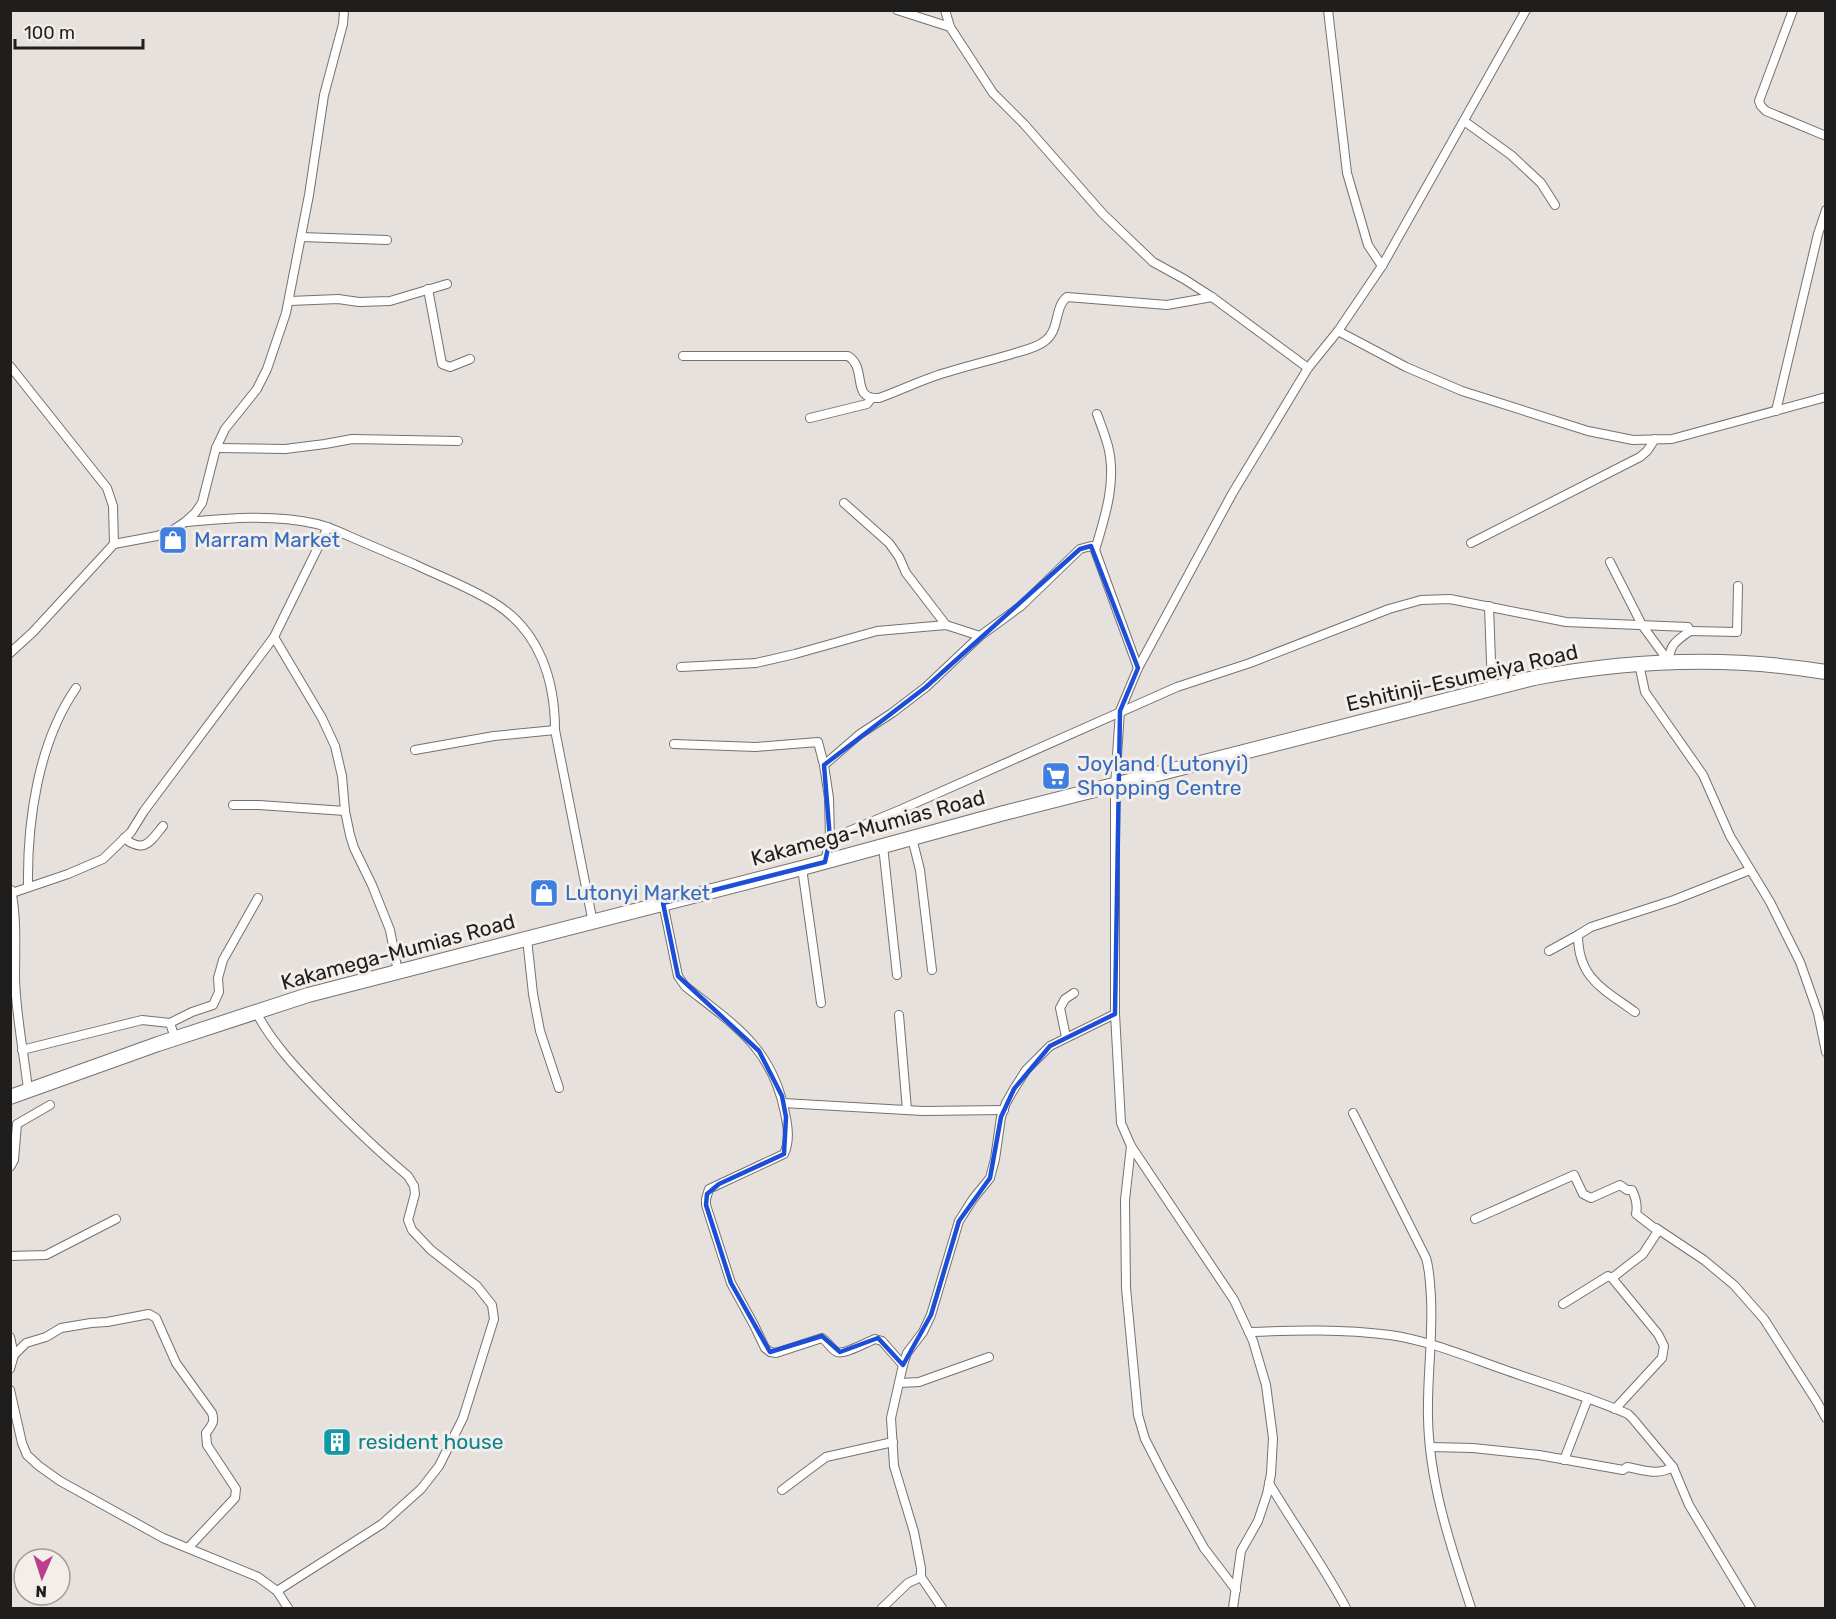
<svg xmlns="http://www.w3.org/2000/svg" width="1836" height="1619" font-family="Rubik,sans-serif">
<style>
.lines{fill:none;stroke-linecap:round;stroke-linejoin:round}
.street-casing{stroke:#76716e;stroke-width:10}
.highway-casing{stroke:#76716e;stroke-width:16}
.street{stroke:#fff;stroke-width:8}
.highway{stroke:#fff;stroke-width:14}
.marked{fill:none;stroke:#1d4ed8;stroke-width:4.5;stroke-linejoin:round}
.labels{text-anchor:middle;stroke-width:6;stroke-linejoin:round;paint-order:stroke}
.shop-label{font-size:21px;fill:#366cbe;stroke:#f3eeea;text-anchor:start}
.street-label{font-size:21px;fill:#1f1e1c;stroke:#f3eeea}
.culture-label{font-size:21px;fill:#0d838f;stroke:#f3eeea;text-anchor:start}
</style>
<rect width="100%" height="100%" fill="#e6e1dd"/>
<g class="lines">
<g class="street-casing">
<g id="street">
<path d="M897 10 950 27"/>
<path d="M945 10 950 27 993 93 1024 124 1103 214 1153 262 1184 279 1212 297 1308 368"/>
<path d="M1328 10 1347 173 1368 245 1382 266"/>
<path d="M1793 10 1759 101 1761 106 1766 111 1826 136"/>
<path d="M1464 121 1511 155 1541 183 1555 205"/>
<path d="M301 237 387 240"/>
<path d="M428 289 442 364 450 367 470 359"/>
<path d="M290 301 338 299 359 302 390 301 447 284"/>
<path d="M1338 331 1406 367 1462 391 1588 431 1633 440 1672 439 1826 397"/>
<path d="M683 356H848C868 368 850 400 879 398 902 390 925 378 948 372 970 365 993 360 1015 353 1025 350 1036 348 1045 341 1060 330 1054 307 1067 297L1167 305 1212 297"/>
<path d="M10 366 107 488 113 506 114 544"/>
<path d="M1776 411 1818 234 1826 210"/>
<path d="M810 418 867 404 871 399"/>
<path d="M216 448 285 449 325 444 352 439 458 441"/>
<path d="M844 503 889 543 899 557 906 573 946 625"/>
<path d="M186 522C230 518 273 514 317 524 329 527 340 532 351 537 372 546 393 555 414 564 441 577 471 588 496 604 540 632 555 681 555 730L593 923"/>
<path d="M1471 543 1640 457 1647 451 1655 439"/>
<path d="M1095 550C1105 517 1117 481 1108 446 1105 435 1101 425 1097 414"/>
<path d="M1610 562 1642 625 1669 662"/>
<path d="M1489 606 1492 689"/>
<path d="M1690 631 1737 632 1738 586"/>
<path d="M274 637 322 718 335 746 342 776 345 811 350 835 354 848 372 885 390 930 398 972"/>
<path d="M10 653 33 632 114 544 157 536 173 530 185 522 195 513 202 503 216 448 225 429 257 389 267 369 286 313 309 195 324 95 343 24 344 10"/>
<path d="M1639 664 1645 692 1703 775 1730 836 1770 902 1800 962 1818 1013 1826 1052"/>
<path d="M681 667 756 663 795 654 877 631 946 625 980 636"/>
<path d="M674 744 756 747 818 742 824 765 860 734 892 713 926 687 980 636 1021 606 1080 549 1091 546 1095 550 1138 668"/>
<path d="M415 750 494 736 555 730"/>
<path d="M824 765 829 798 830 839"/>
<path d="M233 805H259L345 811"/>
<path d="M124 838C144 854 150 842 163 826"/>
<path d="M912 838 920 870 932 970"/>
<path d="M883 846 897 975"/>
<path d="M825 862 830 839 902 809 1177 687 1250 663 1389 609 1421 600 1450 599 1566 622 1688 627 1690 631C1676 641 1669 645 1669 662"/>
<path d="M802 868 821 1003"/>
<path d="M28 887C27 821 38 743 76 688"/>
<path d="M11 890C17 917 15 950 15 979 16 1016 24 1053 28 1090"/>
<path d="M12 893 68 874 103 859 131 832 144 811 274 637 328 527"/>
<path d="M663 903 678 976 685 986C734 1025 772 1047 785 1113 788 1127 790 1141 784 1154L709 1189 706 1199V1205L731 1283 754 1325 765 1348 770 1352 776 1353 822 1338C827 1341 831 1349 837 1352 844 1355 867 1342 875 1339L882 1341 903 1365"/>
<path d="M527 939 533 994 540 1031 559 1088"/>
<path d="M1549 951 1578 935"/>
<path d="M256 1012C272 1043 298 1070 323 1096 350 1124 378 1151 408 1176L414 1186 415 1194 408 1220 412 1230 431 1250 477 1286 492 1305 494 1319 463 1418 439 1466 421 1489 382 1524 277 1591"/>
<path d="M1635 1012C1603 989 1578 978 1578 935L1591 927 1674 900 1750 870"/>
<path d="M899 1015 907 1110"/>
<path d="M170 1023 192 1012 213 1005 219 992 218 978 223 960 258 898"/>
<path d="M1066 1037 1060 1008 1065 999 1074 993"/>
<path d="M22 1050 142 1020 170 1023 175 1038"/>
<path d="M783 1103 923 1111 1004 1110"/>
<path d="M1353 1113 1426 1258C1430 1271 1430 1284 1431 1298 1433 1338 1427 1378 1428 1417 1429 1483 1451 1547 1471 1608"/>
<path d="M1131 1146 1125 1200 1126 1288 1138 1415 1145 1439 1165 1478 1204 1548 1236 1590"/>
<path d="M10 1167 14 1160 17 1124 50 1105"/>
<path d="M1475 1219 1574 1175 1583 1194 1591 1198 1620 1185 1627 1190H1632C1636 1198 1638 1205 1636 1214L1658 1231 1643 1254 1612 1278 1608 1276 1563 1304"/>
<path d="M1656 1228 1704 1260 1734 1285 1764 1319 1817 1402 1826 1418"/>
<path d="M10 1256 46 1255 116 1219"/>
<path d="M1612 1278 1658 1334 1664 1346 1662 1358 1615 1409"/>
<path d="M1249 1332C1296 1330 1343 1329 1390 1335 1431 1341 1470 1358 1508 1371 1548 1385 1589 1397 1628 1414L1633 1419 1673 1467 1689 1505 1751 1608"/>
<path d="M10 1337 14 1355 10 1369"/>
<path d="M14 1355 26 1343 46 1337 61 1328 91 1323 107 1322 149 1314 156 1318 176 1363 212 1413C215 1422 212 1425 206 1433L207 1445 236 1489 235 1498 189 1547"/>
<path d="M900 1383 919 1382 989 1357"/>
<path d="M10 1390 22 1443 27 1455 39 1466 60 1481 163 1538 258 1577 277 1591 288 1608"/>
<path d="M1430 1447 1473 1448 1539 1455 1623 1470 1627 1467C1644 1470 1657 1476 1673 1467"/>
<path d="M1564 1460 1588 1398"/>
<path d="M1269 1483C1294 1525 1323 1565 1346 1608"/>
<path d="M782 1490 826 1457 893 1442"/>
<path d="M921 1577 942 1608"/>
<path d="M882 1608 908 1583 921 1577V1568L914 1532 894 1466 891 1418 903 1365 907 1353 923 1332 931 1315 959 1221 973 1199 990 1178 995 1159 1001 1117 1006 1103 1014 1089 1026 1070 1050 1046 1115 1014"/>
<path d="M1233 1608 1241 1551 1258 1521 1267 1494 1271 1474 1273 1438 1266 1385 1253 1341 1234 1300 1131 1146 1121 1123 1115 1014V785L1120 711 1138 668 1232 494 1308 368 1338 331 1382 266 1526 10"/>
</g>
</g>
<g class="highway-casing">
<path id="highway" d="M10 1097 158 1044 308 995 802 868 1004 813 1534 678C1629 660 1729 656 1826 672"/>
</g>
<use href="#street" class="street"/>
<use href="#highway" class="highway"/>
</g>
<path class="marked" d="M1091 546 1138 668 1120 711 1115 1014 1050 1046 1014 1089 1001 1117 990 1178 959 1221 931 1315 903 1365 878 1338 840 1352 822 1336 770 1352 731 1283 706 1205 707 1194 719 1184 784 1154 786 1117 782 1096 759 1051 678 976 663 903 825 862 830 839 824 765 926 687 1080 549Z"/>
<defs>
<g id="shop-square" transform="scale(1.5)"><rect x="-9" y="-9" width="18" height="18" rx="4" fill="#3f7fe0" stroke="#f3eeea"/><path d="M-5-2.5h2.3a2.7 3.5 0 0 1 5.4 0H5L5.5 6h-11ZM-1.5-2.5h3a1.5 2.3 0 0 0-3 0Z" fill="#fff"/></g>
<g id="supermarket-square" transform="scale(1.5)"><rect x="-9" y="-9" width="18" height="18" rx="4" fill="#3f7fe0" stroke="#f3eeea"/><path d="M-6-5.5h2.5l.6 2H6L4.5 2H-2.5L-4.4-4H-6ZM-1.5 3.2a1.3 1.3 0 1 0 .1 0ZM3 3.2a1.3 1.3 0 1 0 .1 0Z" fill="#fff"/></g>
<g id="building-square" transform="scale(1.5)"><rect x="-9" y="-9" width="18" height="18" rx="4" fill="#0f9aa8" stroke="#f3eeea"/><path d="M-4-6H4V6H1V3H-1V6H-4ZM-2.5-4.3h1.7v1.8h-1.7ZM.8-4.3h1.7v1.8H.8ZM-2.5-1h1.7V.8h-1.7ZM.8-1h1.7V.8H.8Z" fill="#fff"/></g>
</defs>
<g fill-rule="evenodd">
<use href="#shop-square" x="173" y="540"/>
<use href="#supermarket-square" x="1056" y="776"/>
<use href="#shop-square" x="544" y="893"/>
<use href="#building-square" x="337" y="1442"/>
</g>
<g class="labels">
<g class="shop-label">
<text x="194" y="547">Marram Market</text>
<text x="1077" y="771">Joyland (Lutonyi)<tspan x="1077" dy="24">Shopping Centre</tspan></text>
<text x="565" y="900">Lutonyi Market</text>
</g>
<g class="street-label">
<text transform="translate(1462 678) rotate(-13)" y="7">Eshitinji-Esumeiya Road</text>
<text transform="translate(868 828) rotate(-15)" y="7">Kakamega-Mumias Road</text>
<text transform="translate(398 952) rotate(-15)" y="7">Kakamega-Mumias Road</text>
</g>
<g class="culture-label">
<text x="358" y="1449">resident house</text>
</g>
</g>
<rect width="1836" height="1619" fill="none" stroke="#1f1e1c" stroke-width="24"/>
<g transform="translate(42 1577) rotate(183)"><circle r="28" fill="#f3eeea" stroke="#9e9b98" stroke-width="1.5"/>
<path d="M0-4.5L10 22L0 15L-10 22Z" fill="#bc3f8e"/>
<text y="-9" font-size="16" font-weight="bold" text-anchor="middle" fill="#1f1e1c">N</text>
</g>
<path d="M15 39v9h128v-9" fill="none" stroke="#1f1e1c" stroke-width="3"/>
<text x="24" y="39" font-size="18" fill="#1f1e1c" stroke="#f3eeea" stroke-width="4.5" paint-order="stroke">100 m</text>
</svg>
